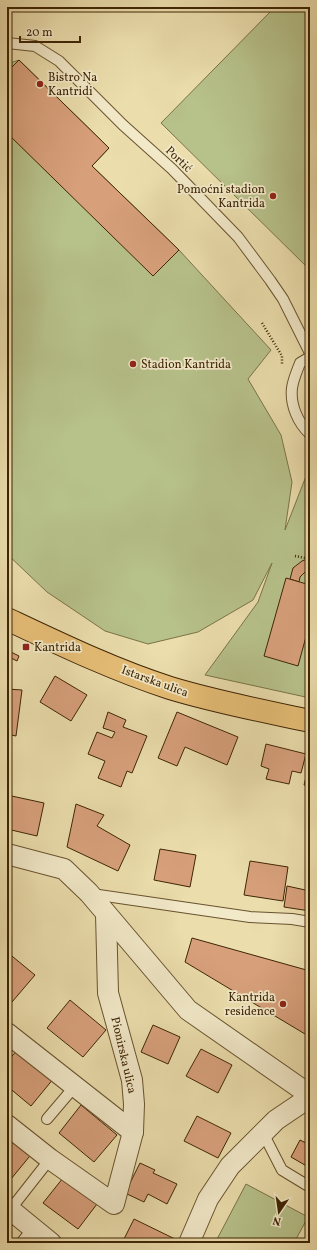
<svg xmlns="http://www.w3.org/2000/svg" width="317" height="1250" font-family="Vollkorn,serif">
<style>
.green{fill:#b7c18a;stroke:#7a7348}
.building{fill:#d7a07b;stroke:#3e2505}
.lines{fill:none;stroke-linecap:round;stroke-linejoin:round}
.service-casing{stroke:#69532f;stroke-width:12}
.minor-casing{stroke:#69532f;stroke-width:22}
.primary-casing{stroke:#3e2505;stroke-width:24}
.path{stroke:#3e2505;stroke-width:2.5;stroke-dasharray:1 2;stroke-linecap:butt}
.service{stroke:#f2e9c9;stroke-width:10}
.minor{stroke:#f2e9c9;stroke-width:20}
.primary{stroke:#e6be76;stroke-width:22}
.poi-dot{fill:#8f2418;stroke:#f2e9c9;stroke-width:1.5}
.labels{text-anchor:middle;stroke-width:3.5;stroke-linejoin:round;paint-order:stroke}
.poi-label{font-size:12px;fill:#3e2505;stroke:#f2e9c9;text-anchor:start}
.street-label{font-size:12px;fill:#3e2505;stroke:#f2e9c9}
</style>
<rect width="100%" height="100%" fill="#ebddac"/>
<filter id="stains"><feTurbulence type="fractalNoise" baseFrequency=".005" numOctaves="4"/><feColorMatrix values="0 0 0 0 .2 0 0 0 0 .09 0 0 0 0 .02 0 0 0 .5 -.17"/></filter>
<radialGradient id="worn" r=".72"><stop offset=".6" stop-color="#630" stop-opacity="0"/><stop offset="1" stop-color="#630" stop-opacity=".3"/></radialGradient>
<g class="green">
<path d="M275 7H310V270L161 123Z"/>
<path d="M19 60 109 148 92 166 179 250 271 350 248 379 281 435 292 482 285 530 310 466V698L205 675 258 602 272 563 253 600 198 632 148 644 105 631 47 592 7 554V64Z"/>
<path d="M246 1184 308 1217 294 1243H215Z"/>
</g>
<g class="building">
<path d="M19 60 109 148 92 166 179 250 153 276 7 133V72Z"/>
<path d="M310 558V569L307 570 300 577 299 582 290 579 293 568 302 561Z"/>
<path d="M286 578 310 585V622L298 666 264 656Z"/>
<path d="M7 650 19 656 17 661 7 656Z"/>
<path d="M55 676 87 695 71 721 40 702Z"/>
<path d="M7 689 22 690 16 736 7 734Z"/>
<path d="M108 712 126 720 123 727 147 736 132 773 127 771 121 787 98 778 105 761 88 754 97 732 112 738 115 732 103 728Z"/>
<path d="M177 712 238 737 227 765 185 747 177 766 158 758Z"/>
<path d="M266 744 306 754 301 773 292 771 289 784 266 779 269 769 261 766Z"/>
<path d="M310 761V786L304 785Z"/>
<path d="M7 795 44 803 37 836 7 829Z"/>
<path d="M76 804 104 815 97 826 130 845 118 871 67 847Z"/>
<path d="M160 849 196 855 190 887 154 880Z"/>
<path d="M250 861 288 867 283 901 244 895Z"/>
<path d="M287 886 310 891V911L284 907Z"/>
<path d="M192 938 310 971V1037L185 962Z"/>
<path d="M7 952 35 975 12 1002 7 998Z"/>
<path d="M70 1000 106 1030 83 1057 47 1028Z"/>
<path d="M153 1025 180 1037 168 1064 141 1052Z"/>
<path d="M18 1049 54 1078 31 1106 7 1086V1062Z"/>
<path d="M201 1049 232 1065 218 1093 186 1076Z"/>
<path d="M81 1105 117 1135 94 1162 59 1133Z"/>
<path d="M197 1116 231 1133 218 1158 184 1141Z"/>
<path d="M7 1129 34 1151 11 1179 7 1175Z"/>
<path d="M300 1140 310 1145V1168L291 1157Z"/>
<path d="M140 1163 155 1170 153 1173 177 1184 167 1204 148 1194 144 1202 125 1193Z"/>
<path d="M63 1178 97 1204 78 1229 43 1203Z"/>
<path d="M7 1217 14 1223 7 1232Z"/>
<path d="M134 1219 175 1239 173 1243H122Z"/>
</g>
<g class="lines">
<g class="service-casing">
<g id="service">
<path d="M7 43 35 46 59 61 123 125 172 169 238 237 270 280 283 299 310 353"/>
<path d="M310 357 300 363C297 371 293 380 292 388 290 405 298 423 310 434"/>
<path d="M92 894 250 917 292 919 310 922"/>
<path d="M47 1119 75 1086"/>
<path d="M263 1133 282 1170 310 1187"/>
<path d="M10 1210 50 1159"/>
<path d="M21 1243 33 1228"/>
</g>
</g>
<g class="minor-casing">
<g id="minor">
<path d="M7 854 64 869 89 893 188 1010 310 1095"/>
<path d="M7 1033 133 1132"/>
<path d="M7 1125 50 1159 114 1204 133 1132 134 1104 132 1080 108 993 106 914"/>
<path d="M7 1207 51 1243"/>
<path d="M189 1243 208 1199 230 1166 276 1120 310 1097"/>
</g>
</g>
<g class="primary-casing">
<path id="primary" d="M7 619C60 644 114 670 170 688 216 702 263 711 310 721"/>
</g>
<g class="path">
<path d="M262 323 282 356V365"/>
<path d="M295 556 310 559"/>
<path d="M307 700 310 694"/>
</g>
<use href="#service" class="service"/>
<use href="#minor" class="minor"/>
<use href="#primary" class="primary"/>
</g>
<g class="poi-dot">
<circle cx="40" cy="84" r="4"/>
<circle cx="273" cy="196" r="4"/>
<circle cx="133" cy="364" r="4"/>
<rect x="22" y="643" width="8" height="8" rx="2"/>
<circle cx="283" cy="1004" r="4"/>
</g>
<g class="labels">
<g class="poi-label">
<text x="48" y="81">Bistro Na<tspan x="48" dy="14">Kantridi</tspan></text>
<text x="265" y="193" text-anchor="end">Pomoćni stadion<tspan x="265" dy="14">Kantrida</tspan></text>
<text x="141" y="368">Stadion Kantrida</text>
<text x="34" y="651">Kantrida</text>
<text x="275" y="1001" text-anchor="end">Kantrida<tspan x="275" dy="14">residence</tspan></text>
</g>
<g class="street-label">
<text transform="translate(179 159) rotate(44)" y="4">Portić</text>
<text transform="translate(155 681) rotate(20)" y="4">Istarska ulica</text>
<text transform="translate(124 1055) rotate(77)" y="4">Pionirska ulica</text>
</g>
</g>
<rect width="317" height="1250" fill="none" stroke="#ebddac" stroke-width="24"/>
<rect x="8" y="8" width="301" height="1234" fill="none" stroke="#3e2505" stroke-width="2"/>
<rect x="12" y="12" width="293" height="1226" fill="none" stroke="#3e2505"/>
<g transform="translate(279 1212) rotate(193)" stroke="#f2e9c9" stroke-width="3" paint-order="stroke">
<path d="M0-3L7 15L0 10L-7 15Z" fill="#3e2505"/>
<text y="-6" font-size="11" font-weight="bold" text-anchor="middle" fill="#3e2505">N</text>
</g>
<path d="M20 36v6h60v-6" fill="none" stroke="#3e2505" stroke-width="2"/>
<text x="26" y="36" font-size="12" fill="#3e2505" stroke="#f2e9c9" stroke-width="3" paint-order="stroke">20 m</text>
<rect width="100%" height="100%" filter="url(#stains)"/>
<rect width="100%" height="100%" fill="url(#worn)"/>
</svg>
